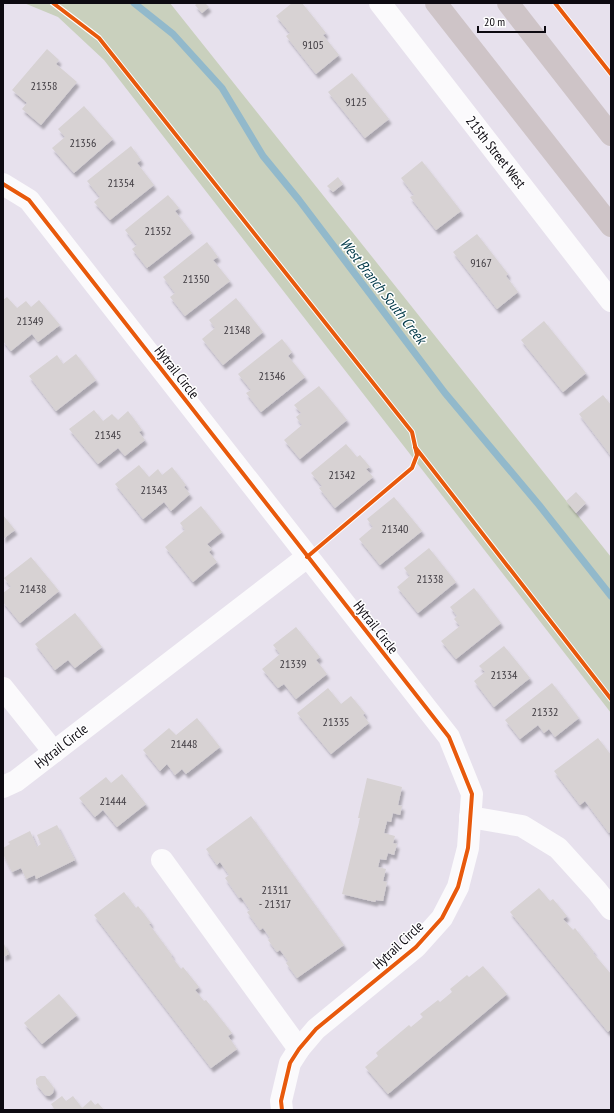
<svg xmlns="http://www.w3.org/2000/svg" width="614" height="1113" font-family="'PT Sans Narrow',sans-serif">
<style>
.green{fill:#c9d0bd}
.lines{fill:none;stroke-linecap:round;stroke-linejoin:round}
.stream{stroke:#92b9cb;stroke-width:7}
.building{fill:#d7d2d3;filter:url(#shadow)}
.street{stroke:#fbfafc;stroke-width:22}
.primary{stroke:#cec4c7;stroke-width:22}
.cycleway-casing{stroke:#fff;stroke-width:6}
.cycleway{stroke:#e8590c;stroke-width:4}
.labels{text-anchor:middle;stroke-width:3;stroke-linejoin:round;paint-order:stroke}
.number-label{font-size:12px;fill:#403c42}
.street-label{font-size:14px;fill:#0d0a11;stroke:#fff}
.water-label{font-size:15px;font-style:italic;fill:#013948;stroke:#fff}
</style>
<defs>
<filter id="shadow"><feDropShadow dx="2.5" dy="4.5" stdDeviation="1" flood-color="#0004"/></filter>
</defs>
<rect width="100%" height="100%" fill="#e7e1ed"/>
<path class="green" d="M24 3H170L611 557V713L104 60 58 17Z"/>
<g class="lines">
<path class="stream" d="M134 3 173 34 222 88 263 156 299 200 445 393 539 505 611 596"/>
</g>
<g class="building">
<path d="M198 3H205L209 7 202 13 195 5Z"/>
<path d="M292 3H302L326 33 323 35 339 55 316 74 286 36 290 33 276 16Z"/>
<path d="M47 49 59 60 56 64 77 82 41 125 22 109 27 103 12 90Z"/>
<path d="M352 73 389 119 365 138 328 92Z"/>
<path d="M84 106 113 139 74 173 52 148 65 137 58 129Z"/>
<path d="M131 146 141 160 137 163 154 185 110 220 94 202 100 197 87 181Z"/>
<path d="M422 161 461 211 436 230 410 197 414 195 401 178Z"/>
<path d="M338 177 343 184 333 192 327 186Z"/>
<path d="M168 195 179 208 175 211 192 233 147 268 132 249 137 245 125 230Z"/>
<path d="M477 234 508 274 506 276 518 292 497 309 453 252Z"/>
<path d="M207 242 218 257 213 260 230 281 185 316 170 297 175 293 163 277Z"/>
<path d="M7 297 17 308 26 301 31 307 39 300 60 325 38 342 32 334 11 351 3 341V300Z"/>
<path d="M236 298 263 332 223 365 202 339 215 328 209 320Z"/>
<path d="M544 321 586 373 563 392 521 340Z"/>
<path d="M282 339 292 352 288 356 305 377 261 412 246 393 251 390 238 374Z"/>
<path d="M76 354 96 380 56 411 29 376 57 355 63 364Z"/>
<path d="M319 386 347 420 300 459 284 440 302 425 296 417 301 413 294 405Z"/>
<path d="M603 395 611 405V456L579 414Z"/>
<path d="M94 410 103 421 112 414 118 420 128 411 142 430 139 432 145 440 125 456 118 448 98 464 69 429Z"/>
<path d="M346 444 357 457 360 455 370 467 366 469 373 477 335 508 319 488 322 486 311 473Z"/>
<path d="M139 465 149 477 158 469 162 475 172 467 186 485 184 487 190 494 171 511 164 502 143 519 115 484Z"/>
<path d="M576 492 586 503 576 513 566 501Z"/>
<path d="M394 497 422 531 380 565 359 539 373 527 367 519Z"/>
<path d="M201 506 222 532 207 544 212 549 209 552 217 562 193 582 165 547 185 530 180 523Z"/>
<path d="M3 515 15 530 3 539Z"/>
<path d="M429 548 456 582 418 613 397 587 410 576 404 568Z"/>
<path d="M31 557 59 591 20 623 3 602V593L11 587 4 578Z"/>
<path d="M474 588 501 623 456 659 441 641 460 626 454 619 457 616 450 607Z"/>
<path d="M75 613 102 647 75 668 68 660 55 670 35 644Z"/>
<path d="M296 627 320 657 316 660 327 674 296 699 284 684 278 688 262 669 280 654 273 645Z"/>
<path d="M504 646 530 678 494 707 474 681 485 672 479 666Z"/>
<path d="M552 683 579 718 555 737 549 729 544 733 538 725 520 739 505 720Z"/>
<path d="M328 688 341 704 351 696 365 713 363 715 369 723 331 754 297 713Z"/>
<path d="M197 718 220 747 186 774 182 769 175 775 167 764 160 771 143 750 169 728 176 735Z"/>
<path d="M598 738 611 755V831L609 833 585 801 580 805 554 771Z"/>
<path d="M122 774 146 804 117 827 103 810 95 817 79 798 106 777 111 783Z"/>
<path d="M367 778 402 787 398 805 402 806 400 815 393 813 391 822 387 821 384 833 395 836 393 843 397 844 394 855 388 853 386 860 380 859 378 867 386 869 383 881 387 882 383 901 376 900 375 902 342 894 360 818H358Z"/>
<path d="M251 816 344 945 297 978 286 963 288 961 280 950 277 952 268 940 270 938 263 928 260 930 247 912 250 910 241 897 239 898 225 878 229 875 220 862 217 865 206 849Z"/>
<path d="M57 825 75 860 36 879 35 875 26 879 21 868 12 872 3 854V848L10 844 8 842 30 831 37 847 41 844 37 835Z"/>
<path d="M539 888 550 901 553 899 567 916 563 919 573 930 575 928 578 932 594 952 593 953 611 974V1029L608 1032 510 912Z"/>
<path d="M124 892 136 908 138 906 151 923 149 924 172 955 171 956 181 969 183 967 199 987 195 990 204 1001 206 1000 232 1033 228 1036 237 1049 211 1068 94 915Z"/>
<path d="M3 942 9 954 3 957Z"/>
<path d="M483 966 507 994 388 1094 365 1067 378 1056 376 1053 378 1051 409 1025 411 1027 423 1017 420 1014 438 1000 440 1002 452 992 450 989 467 975 469 977Z"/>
<path d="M59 994 77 1015 42 1044 24 1023Z"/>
<path d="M40 1076H45L54 1088 53 1093 49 1096 45 1095 36 1084V1079Z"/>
<path d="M62 1096 66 1101 73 1096 82 1108 91 1100 95 1105 98 1103 104 1110H55L51 1104Z"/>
</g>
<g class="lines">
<g class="street">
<path d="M380 3 611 301"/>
<path d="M3 184 29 200 449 737 472 794 468 848 458 887 442 918 416 947 316 1029 299 1049 290 1063 281 1101 282 1110"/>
<path d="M3 688 54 752"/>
<path d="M3 787 16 781 307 557"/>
<path d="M470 817 522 826 558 848 597 891 611 909"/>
<path d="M162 860 299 1049"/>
</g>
<g class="primary">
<path d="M436 3 611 226"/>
<path d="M508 3 611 135"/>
</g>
<g class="cycleway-casing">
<g id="cycleway">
<path d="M53 3 99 38 412 432 417 455 412 468 307 557"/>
<path d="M555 3 611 74"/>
<path d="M3 184 29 200 449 737 472 794 468 848 458 887 442 918 416 947 316 1029 299 1049 290 1063 281 1101 282 1110"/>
<path d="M415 447 611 699"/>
</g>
</g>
<use href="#cycleway" class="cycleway"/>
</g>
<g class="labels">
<g class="number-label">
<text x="313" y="49">9105</text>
<text x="44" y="90">21358</text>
<text x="356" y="106">9125</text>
<text x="83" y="147">21356</text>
<text x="121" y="187">21354</text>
<text x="158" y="235">21352</text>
<text x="481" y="267">9167</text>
<text x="196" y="283">21350</text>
<text x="30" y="325">21349</text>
<text x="237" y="334">21348</text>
<text x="272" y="380">21346</text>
<text x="108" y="439">21345</text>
<text x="342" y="479">21342</text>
<text x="154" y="494">21343</text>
<text x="395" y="533">21340</text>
<text x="430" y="583">21338</text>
<text x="33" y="593">21438</text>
<text x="293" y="668">21339</text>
<text x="504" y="679">21334</text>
<text x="545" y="716">21332</text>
<text x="336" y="726">21335</text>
<text x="184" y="748">21448</text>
<text x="113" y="805">21444</text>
<text x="275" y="894">21311<tspan x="275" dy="14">- 21317</tspan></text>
</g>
<g class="street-label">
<text transform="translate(496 152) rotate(52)" y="5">215th Street West</text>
<text transform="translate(177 372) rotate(52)" y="5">Hytrail Circle</text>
<text transform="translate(376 627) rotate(52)" y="5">Hytrail Circle</text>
<text transform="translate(61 746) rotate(-38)" y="5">Hytrail Circle</text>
<text transform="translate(398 945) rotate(-43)" y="5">Hytrail Circle</text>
</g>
<g class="water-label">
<text transform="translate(383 291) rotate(52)" y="5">West Branch South Creek</text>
</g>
</g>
<rect width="614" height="1113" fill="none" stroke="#0d0a11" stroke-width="8"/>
<path d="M478 26v6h67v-6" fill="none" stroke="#0d0a11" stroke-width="2"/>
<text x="484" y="26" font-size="12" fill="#0d0a11" stroke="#ffffff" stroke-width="3" paint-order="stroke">20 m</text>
</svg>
